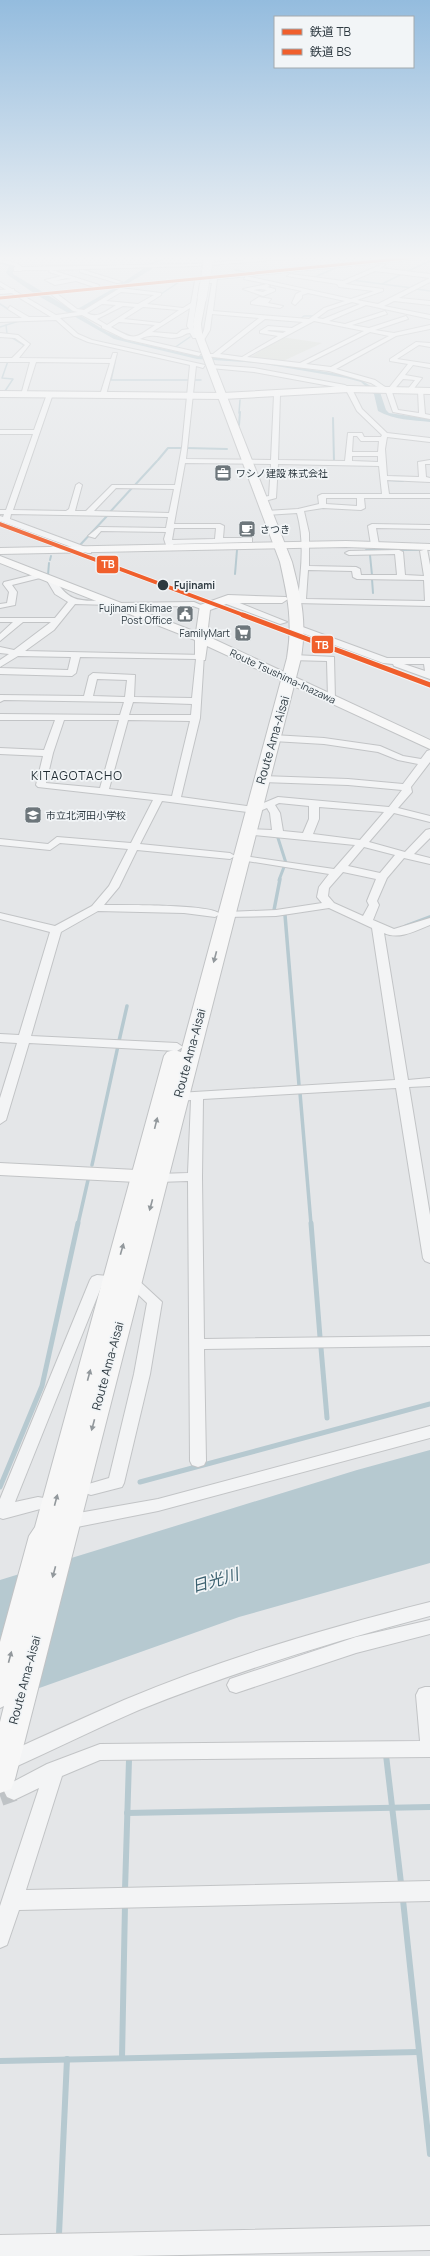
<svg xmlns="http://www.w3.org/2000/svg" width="430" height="2256" font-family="Manrope,'Noto Sans JP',sans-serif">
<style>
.green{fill:#d7dbd5}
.water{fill:#b6c9d0}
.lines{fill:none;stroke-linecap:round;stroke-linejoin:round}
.stream-far5{stroke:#b6c9d0;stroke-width:1.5}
.stream-far4{stroke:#b6c9d0;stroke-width:2}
.stream-far3{stroke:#b6c9d0;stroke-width:3}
.stream-far2{stroke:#b6c9d0;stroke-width:3.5}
.stream-far1{stroke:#b6c9d0;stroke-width:5}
.stream{stroke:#b6c9d0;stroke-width:6}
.street-tunnel{stroke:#bfc3c6;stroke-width:20;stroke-dasharray:20 10;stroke-linecap:butt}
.street-casing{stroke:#c2c4c6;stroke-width:2}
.secondary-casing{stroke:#c2c4c6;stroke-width:2}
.primary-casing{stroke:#c1c3c5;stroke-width:2}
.street{fill:#f3f4f5;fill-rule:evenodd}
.secondary{fill:#f7f7f7;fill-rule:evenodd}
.primary{fill:#f7f7f7;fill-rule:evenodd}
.primary-bridge-casing{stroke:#c1c3c5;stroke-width:10;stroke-linecap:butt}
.primary-bridge{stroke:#f7f7f7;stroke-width:9}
.rail-1-far1-casing{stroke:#f2f5f7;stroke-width:5.5}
.rail-1-casing{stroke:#f2f5f7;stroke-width:7}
.rail-2-casing{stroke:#f2f5f7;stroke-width:4.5}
.rail-1-far1{stroke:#f05f2c;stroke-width:4}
.rail-1{stroke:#f05f2c;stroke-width:5}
.rail-2{stroke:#f05f2c;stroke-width:3}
.oneway{fill:#92989c}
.stop-dot{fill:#2d3940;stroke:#f2f5f7;stroke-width:1.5}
.labels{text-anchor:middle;stroke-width:3.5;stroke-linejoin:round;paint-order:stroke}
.far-poi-label{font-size:10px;fill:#2d3940;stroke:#f2f5f7;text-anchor:start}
.far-stop-label{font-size:10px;font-weight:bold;fill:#2d3940;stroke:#f2f5f7;text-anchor:start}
.far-street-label{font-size:10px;fill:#2d3940;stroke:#f2f5f7}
.street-label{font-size:12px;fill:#2d3940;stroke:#f2f5f7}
.far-quarter-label{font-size:12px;letter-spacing:1px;fill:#1e2a31;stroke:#f2f5f7}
.near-water-label{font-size:16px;font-style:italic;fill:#3b606f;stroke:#f2f5f7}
.line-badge{stroke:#f2f5f7;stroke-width:1.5}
.badge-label{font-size:11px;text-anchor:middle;font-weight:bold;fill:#fff}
</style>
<rect width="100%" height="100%" fill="#e4e6e8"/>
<path class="green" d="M281 337 322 343 281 362 251 357Z"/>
<g class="water">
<path d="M0 262 13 266V274L74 311 116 287 143 269 144 265H152L153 267 152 269 81 311 80 315 107 332 126 340 191 355 242 359 339 374 361 380 380 392 386 410 389 413 430 419V422C413 420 394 420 378 411L374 394 361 382 346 378 259 363 197 359 114 339 35 294 8 275 6 272 9 266 0 264Z"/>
<path d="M430 1450V1563L239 1617 0 1702V1580L357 1470Z"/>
</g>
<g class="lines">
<g class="stream-far5">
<path d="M334 257 345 262"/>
<path d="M169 258 176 257"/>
<path d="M422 258H430"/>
<path d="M148 268 147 265 164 259"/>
<path d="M235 270 246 272 345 263"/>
<path d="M406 272 430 261"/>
<path d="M317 276 340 266"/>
<path d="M352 280 412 288"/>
<path d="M382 284 404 273"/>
<path d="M125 286 189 280"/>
<path d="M416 289 430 291"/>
<path d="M161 294 179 282"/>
<path d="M0 304 11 311"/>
<path d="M300 319 304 316H316"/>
<path d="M6 325 7 334"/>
<path d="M0 327 19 321"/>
<path d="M11 337 24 345 21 350"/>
<path d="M174 348 190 337"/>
<path d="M115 362 111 380H189"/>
<path d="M195 380H201"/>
<path d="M5 391 13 379 2 378 8 361"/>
<path d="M239 413 240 400"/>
</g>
<g class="stream-far4">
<path d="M333 418 334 462"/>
<path d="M239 425 240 412"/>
<path d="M187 448 227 449"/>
<path d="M158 460 168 448H182"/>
<path d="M387 480 403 481"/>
<path d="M134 486 157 461"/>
<path d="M110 512 132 488"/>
<path d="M80 545 107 516"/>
<path d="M366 550H430"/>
<path d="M370 555 372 575"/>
<path d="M50 560 51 556"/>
<path d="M235 574 237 550"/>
<path d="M48 575 49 563"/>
<path d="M372 579 373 593"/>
</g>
<g class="stream-far3">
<path d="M277 835 286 863"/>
<path d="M279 880 284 867"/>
</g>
<g class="stream-far2">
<path d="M274 910 280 879"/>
<path d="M285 915 299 1085"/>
<path d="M406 926 430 917"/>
<path d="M119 1041 127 1006"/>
<path d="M300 1093 311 1224"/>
<path d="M92 1165 118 1046"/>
<path d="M78 1224 88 1180"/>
</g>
<g class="stream-far1">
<path d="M311 1223 320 1337"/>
<path d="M321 1348 327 1418"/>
<path d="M140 1482 430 1404"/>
<path d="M0 1487 42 1386 78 1223"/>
</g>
<g class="stream">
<path d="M386 1755 401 1883"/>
<path d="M127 1813 430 1807"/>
<path d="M125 1890 129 1760"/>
<path d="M403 1900 430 2154"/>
<path d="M122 2058 125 1905"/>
<path d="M0 2061 419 2052"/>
<path d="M59 2234 67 2059"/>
</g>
<path class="street-tunnel" d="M0 1796 14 1791"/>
<g class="street-casing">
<g id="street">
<path d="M290 257H316L195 266 52 270 99 285 97 288 76 281 55 285 45 280 62 276 49 272 50 270H21L13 265 0 262V260L17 263 22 267 195 264ZM67 278 71 279 54 281Z"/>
<path d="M413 257 430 258 217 279 213 311 309 319 324 308 345 301 308 293 302 295V298L295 305 292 303 296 294 302 291 244 279 246 276 351 299 374 291 339 287 337 284 287 276 290 274 343 281 383 264 385 265 380 268 430 274V278L375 271 345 284 383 289V291L357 300 378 304 430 278V282L399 298 430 301V305L394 301 384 306 430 315V319L366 305 329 321 345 324 385 311 387 314 352 325 369 328 406 316 408 319 375 330 394 333 430 325V329L396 336 336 369 375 380 388 389 408 364 390 361V359L416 342 430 343V347L419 345 397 359 430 364V368L413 365 405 375 422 378 412 391 407 390 415 380 403 379 392 392 398 410 419 413 418 391 423 390 425 414 430 415V419L393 412 386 392 371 383 329 371 205 356V354H213L259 318 212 314 210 330 204 340H200L204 330 212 283H199L193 326 197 338H193L190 333C185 333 184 336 179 337 165 341 155 331 140 339L201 353 199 356 125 339 102 328V326L82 315 60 318 78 334 92 340 205 365 203 368 196 366 186 459 271 460 274 395 277 393 280 395 278 460 345 461 348 433H362L364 437H381L382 435 357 411 346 390 341 388 254 372 210 368 212 365 254 368 345 385 352 389 362 409 387 433 430 438V442L387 437 385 449 387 476 419 477 418 462 430 460V464H425L426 477 430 478V482L387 480 389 494H430V498H364L365 508 361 510 323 508 304 511 309 533V566L356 567 360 569 361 575H397L395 554 349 555 345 553 349 551 399 550 403 552 405 575 424 576 420 551 427 549 430 565V606L295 603 291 601 298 599C301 570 305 542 297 513L266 515 262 513 266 511 298 509 319 504 318 496 322 494H382L379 466 278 464 276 498 261 502 257 500 258 498 269 496 271 464 185 463 174 524H220L224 526 223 538H252V542H249L173 544 175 548 171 550 167 548 164 539 166 532 101 531 95 538 88 536 99 527 166 528 168 517 11 514 10 519 91 549V553H88L0 521V516L3 517 4 514H0V510H6L33 434H0V430H34L47 394 50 392 53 394 13 510 66 511 69 509 76 485 79 483 82 485 75 511H86L112 485H175L182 447 190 365 88 342 74 336 56 320 0 322V318H22L8 309 10 306 29 317H51L0 286V282L56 315 78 312 73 311 52 295V293H56L77 309 84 310 120 288 161 293V295L147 304 183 308 191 303 195 281 212 280 215 276ZM121 292 154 295 138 304 106 301ZM352 302 360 304 323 319 317 318 328 310ZM102 304 116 305C106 311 98 319 87 313ZM123 306 135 307 107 325 97 319ZM143 307 179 310 160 323 124 319ZM190 308 187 326 189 329 182 330 177 334 152 332ZM265 319 303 322 292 328 268 326 260 331V333L278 336 242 357 220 354ZM314 321 364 331 300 363 247 357ZM119 322 155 325C133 340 135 340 111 327ZM269 330 286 331 283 333 267 331ZM370 332 389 336 331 367 306 364ZM353 436H357L361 441H379L378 452H352ZM352 456H378V462L352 461ZM116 488 174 489 169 513 94 511ZM326 498H357V506L326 504ZM174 528H216L215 539 172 540ZM308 570 352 571 353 577 357 579 424 580 425 601 306 599Z"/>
<path d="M80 270H84L122 282 117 283 80 272Z"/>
<path d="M267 284 270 286 267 287 275 289V291L263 296 243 289ZM260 289 267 290 263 292 253 290Z"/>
<path d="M259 297 271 299 268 303 283 306 280 308 251 304V302Z"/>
<path d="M0 333 18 335 30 344 19 358 111 359 113 353H117L106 395 103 397 100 395 110 363 36 362 26 394 21 395 30 362H0V358H12L25 345 15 338 0 337Z"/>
<path d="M372 524 430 525V529L376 528 379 545 375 547 371 545 368 526Z"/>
<path d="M41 573 45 575 44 577 12 585 17 592 15 605 0 608V604L7 603 9 592 3 584 4 582Z"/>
<path d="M47 577H53C71 605 80 600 110 601L114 603 194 602 208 608 204 610 193 606 115 607 111 605 75 604 54 630 25 651 204 655 200 718 181 797 254 807 278 797 389 807 402 790 348 785 262 782 257 779 262 776 348 779 403 784 418 764 398 760 378 752 324 744 273 741 268 738 273 735 324 738 380 746 403 756 421 759 427 751 430 750V762L411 787 412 792 398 808 430 816V822L394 813 369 842 405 852 426 830 430 829V838L414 854 430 858V864L404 858 387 878 377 901 379 905 373 920 394 929 430 918V925C415 931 399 940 384 933L408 1080 430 1078V1086L409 1087 430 1215V1263L425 1261 423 1258 396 1088 203 1099 202 1177 204 1339 430 1336V1346L204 1349 206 1461 204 1465 198 1467 192 1465 190 1461 188 1181 158 1182 151 1178 158 1174 188 1173 191 1100 178 1101 172 1097 178 1093 395 1080 372 928 329 908 276 916 223 917 221 915 223 913 227 912 276 910 322 903 317 897 319 887 329 874 241 860 236 857 237 855 334 869 355 845 245 834 244 832 249 829 272 830 270 813 267 808 255 813 162 801 140 844 230 853 235 856 230 859 137 850 119 887 104 905C121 905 213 904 220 914L215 917 184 913 98 911 61 932 31 1036 177 1043 183 1047 177 1051 29 1043 6 1120 0 1124V1098L17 1043 0 1042V1034L19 1035 50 932 0 919V913L55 926 92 906 109 886 128 849 60 843 50 850 0 845V839L48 844 57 837 131 843 153 800 38 787 36 785 43 756 0 754V748L44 750 55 720H0V714L120 715 124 702 4 700 0 702V695L84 696 89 676 93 673 135 675 134 697 192 698 196 659 80 657 76 673 72 676 0 674V668L68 670 71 657 18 656 0 667V660L9 654 0 653V647L14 650 51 622H23L0 641V634L13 622H0V618H55L68 602 55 594 46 579ZM97 679 127 680 125 697 93 696ZM133 702 192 704 191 715H129ZM64 720H119L100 788 46 783 53 753ZM128 720 190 721 172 796 109 789ZM279 803 309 806V819L303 833 283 831 280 813 275 805ZM319 807 384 812 360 840 313 834 319 819ZM364 847 395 855 380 873 348 866ZM343 872 376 879 367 901 369 905 363 916 334 903 328 896 329 888Z"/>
<path d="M221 598H227L287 622 280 624 221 602Z"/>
<path d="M294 626H300L387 658H430V679L394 666 393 664 383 663 294 630ZM404 664H424L425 671Z"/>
<path d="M294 655 334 657 335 700 328 698 327 661 291 660V656Z"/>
<path d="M97 1275 119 1277 121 1280 119 1283 102 1285 15 1502 38 1497 44 1498 46 1503 44 1508 3 1519 0 1518V1499L90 1280 92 1277Z"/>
<path d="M131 1276 136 1278 162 1302 150 1374 124 1483 122 1487 91 1495 85 1493 83 1489 85 1485 109 1478 134 1374 147 1303 124 1281 126 1278Z"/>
<path d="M430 1426V1438L158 1511 67 1529 61 1527 59 1522 61 1517 67 1515 158 1499Z"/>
<path d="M430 1602V1616C331 1642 234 1672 139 1710 97 1728 55 1749 13 1768L6 1771 0 1768V1756C41 1737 83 1718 124 1700 223 1658 327 1628 430 1602Z"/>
<path d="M430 1620V1634L356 1653 236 1693 230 1691 227 1685 230 1679 356 1637Z"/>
<path d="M425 1687H430V1757L100 1760 62 1776 26 1890 430 1881V1901L19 1910 7 1945 0 1948V1906L39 1788 14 1800 7 1797 4 1791 7 1785 47 1764 100 1744 420 1741 416 1695 419 1689Z"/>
<path d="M430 2226V2250L131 2256H0V2235Z"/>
</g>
</g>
<g class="secondary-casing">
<g id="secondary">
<path d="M14 267H21L25 269 21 271H14Z"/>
<path d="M14 289V293L0 294V290Z"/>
<path d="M349 386 430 388V394L349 392 223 399 0 397V391L223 393Z"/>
<path d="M346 541 430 544V550L346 547 0 554V548Z"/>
<path d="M0 556 196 632 200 605 228 595 286 597 288 599 282 603H229L210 610 207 636 430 740V749L207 646 205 660H197L195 657V640L0 563Z"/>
<path d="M0 1163 156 1171 163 1173 166 1177 163 1181 156 1183 0 1175Z"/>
</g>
</g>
<g class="primary-casing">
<path id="primary" d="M202 295 206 298 201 324 202 333 292 562C301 598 307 620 301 658L15 1779 11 1789 0 1793V1722L4 1706 0 1708V1642L29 1536 35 1527 164 1056 167 1052 174 1050 181 1052 287 658C293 621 288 598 280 562L194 333 193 324 198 298Z"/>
</g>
<use href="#street" class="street"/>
<use href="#secondary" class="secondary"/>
<use href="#primary" class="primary"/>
<g class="primary-bridge-casing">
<path id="primary-bridge" d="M202 298 209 257"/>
</g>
<use href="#primary-bridge" class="primary-bridge"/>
<g class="rail-1-far1-casing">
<path id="rail-1-far1" d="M0 524 246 616"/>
</g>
<g class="rail-1-casing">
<path id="rail-1" d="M243 615 430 685"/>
</g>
<g class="rail-2-casing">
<path id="rail-2" d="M0 298 418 257"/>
</g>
<use href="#rail-1-far1" class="rail-1-far1"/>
<use href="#rail-1" class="rail-1"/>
<use href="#rail-2" class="rail-2"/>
</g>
<defs><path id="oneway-solid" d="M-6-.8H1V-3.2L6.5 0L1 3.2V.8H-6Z"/></defs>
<g class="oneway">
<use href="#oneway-solid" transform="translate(215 957) rotate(105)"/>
<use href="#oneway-solid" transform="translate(156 1123) rotate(-76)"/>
<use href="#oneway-solid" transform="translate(151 1205) rotate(105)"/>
<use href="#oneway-solid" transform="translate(122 1249) rotate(-74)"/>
<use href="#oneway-solid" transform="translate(89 1375) rotate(-75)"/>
<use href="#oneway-solid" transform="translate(93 1425) rotate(105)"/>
<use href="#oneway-solid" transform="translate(56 1500) rotate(-75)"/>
<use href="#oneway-solid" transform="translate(54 1572) rotate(105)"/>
<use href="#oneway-solid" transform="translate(10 1657) rotate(-75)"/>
</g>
<linearGradient id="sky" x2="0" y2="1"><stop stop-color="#94bcde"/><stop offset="0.45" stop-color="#f3f4f5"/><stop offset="1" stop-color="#f3f4f5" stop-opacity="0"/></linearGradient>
<rect width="430" height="573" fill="url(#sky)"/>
<defs>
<g id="office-square" transform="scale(0.9)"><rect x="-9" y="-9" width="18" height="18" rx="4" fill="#6d767b" stroke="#f2f5f7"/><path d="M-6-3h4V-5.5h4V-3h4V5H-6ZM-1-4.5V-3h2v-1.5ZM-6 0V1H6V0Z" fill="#fff"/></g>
<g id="cafe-square" transform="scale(0.9)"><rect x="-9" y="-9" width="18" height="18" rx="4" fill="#6d767b" stroke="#f2f5f7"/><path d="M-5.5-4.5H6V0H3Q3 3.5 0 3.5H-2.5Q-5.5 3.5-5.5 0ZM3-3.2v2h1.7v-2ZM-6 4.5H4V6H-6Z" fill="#fff"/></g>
<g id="civic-square" transform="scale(0.9)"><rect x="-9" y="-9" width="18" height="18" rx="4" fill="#6d767b" stroke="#f2f5f7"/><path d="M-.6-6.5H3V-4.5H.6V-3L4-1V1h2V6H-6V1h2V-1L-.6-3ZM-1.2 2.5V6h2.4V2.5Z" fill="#fff"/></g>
<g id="supermarket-square" transform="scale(0.9)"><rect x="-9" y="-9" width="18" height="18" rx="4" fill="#6d767b" stroke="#f2f5f7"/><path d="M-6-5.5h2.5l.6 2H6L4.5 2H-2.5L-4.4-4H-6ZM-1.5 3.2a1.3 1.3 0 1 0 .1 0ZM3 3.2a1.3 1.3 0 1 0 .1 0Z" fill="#fff"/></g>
<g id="school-square" transform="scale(0.9)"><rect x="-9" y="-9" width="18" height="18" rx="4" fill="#6d767b" stroke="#f2f5f7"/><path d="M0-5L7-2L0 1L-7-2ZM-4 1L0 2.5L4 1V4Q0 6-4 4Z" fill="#fff"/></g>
</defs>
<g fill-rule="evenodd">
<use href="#office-square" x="223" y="473"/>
<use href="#cafe-square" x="247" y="529"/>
<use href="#civic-square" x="185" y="614"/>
<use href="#supermarket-square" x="243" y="633"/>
<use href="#school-square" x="33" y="815"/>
</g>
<circle class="stop-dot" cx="163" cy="585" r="6"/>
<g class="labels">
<g class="far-poi-label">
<text x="236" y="477">ワシノ建設 株式会社</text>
<text x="260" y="533">さつき</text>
<text x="172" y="612" text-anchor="end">Fujinami Ekimae<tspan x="172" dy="12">Post Office</tspan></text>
<text x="230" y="637" text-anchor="end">FamilyMart</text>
<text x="46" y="819">市立北河田小学校</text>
</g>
<g class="far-stop-label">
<text x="174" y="589">Fujinami</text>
</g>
<g class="far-street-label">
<text transform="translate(283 676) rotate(25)" y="4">Route Tsushima-Inazawa</text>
</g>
<g class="street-label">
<text transform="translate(273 740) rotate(-74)" y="4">Route Ama-Aisai</text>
<text transform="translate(190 1053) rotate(-75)" y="4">Route Ama-Aisai</text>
<text transform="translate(108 1366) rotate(-75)" y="4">Route Ama-Aisai</text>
<text transform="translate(25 1680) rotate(-75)" y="4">Route Ama-Aisai</text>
</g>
<g class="far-quarter-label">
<text x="77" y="780">KITAGOTACHO</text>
</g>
<g class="near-water-label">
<text transform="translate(215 1580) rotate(-16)" y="6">日光川</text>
</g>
</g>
<g class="line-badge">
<rect x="96" y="555" width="23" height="19" rx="4" fill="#f05f2c"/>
<rect x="311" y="635" width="23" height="19" rx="4" fill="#f05f2c"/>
</g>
<g class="badge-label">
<text x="108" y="568">TB</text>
<text x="322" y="649">TB</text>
</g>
<rect x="274" y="16" width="140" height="52" fill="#f2f5f7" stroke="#a3aaae"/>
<rect x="282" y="29" width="20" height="6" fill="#f05f2c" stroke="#a3aaae"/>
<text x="310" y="36" font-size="12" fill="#2d3940">鉄道 TB</text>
<rect x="282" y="49" width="20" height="6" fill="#f05f2c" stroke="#a3aaae"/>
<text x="310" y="56" font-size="12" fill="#2d3940">鉄道 BS</text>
</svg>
